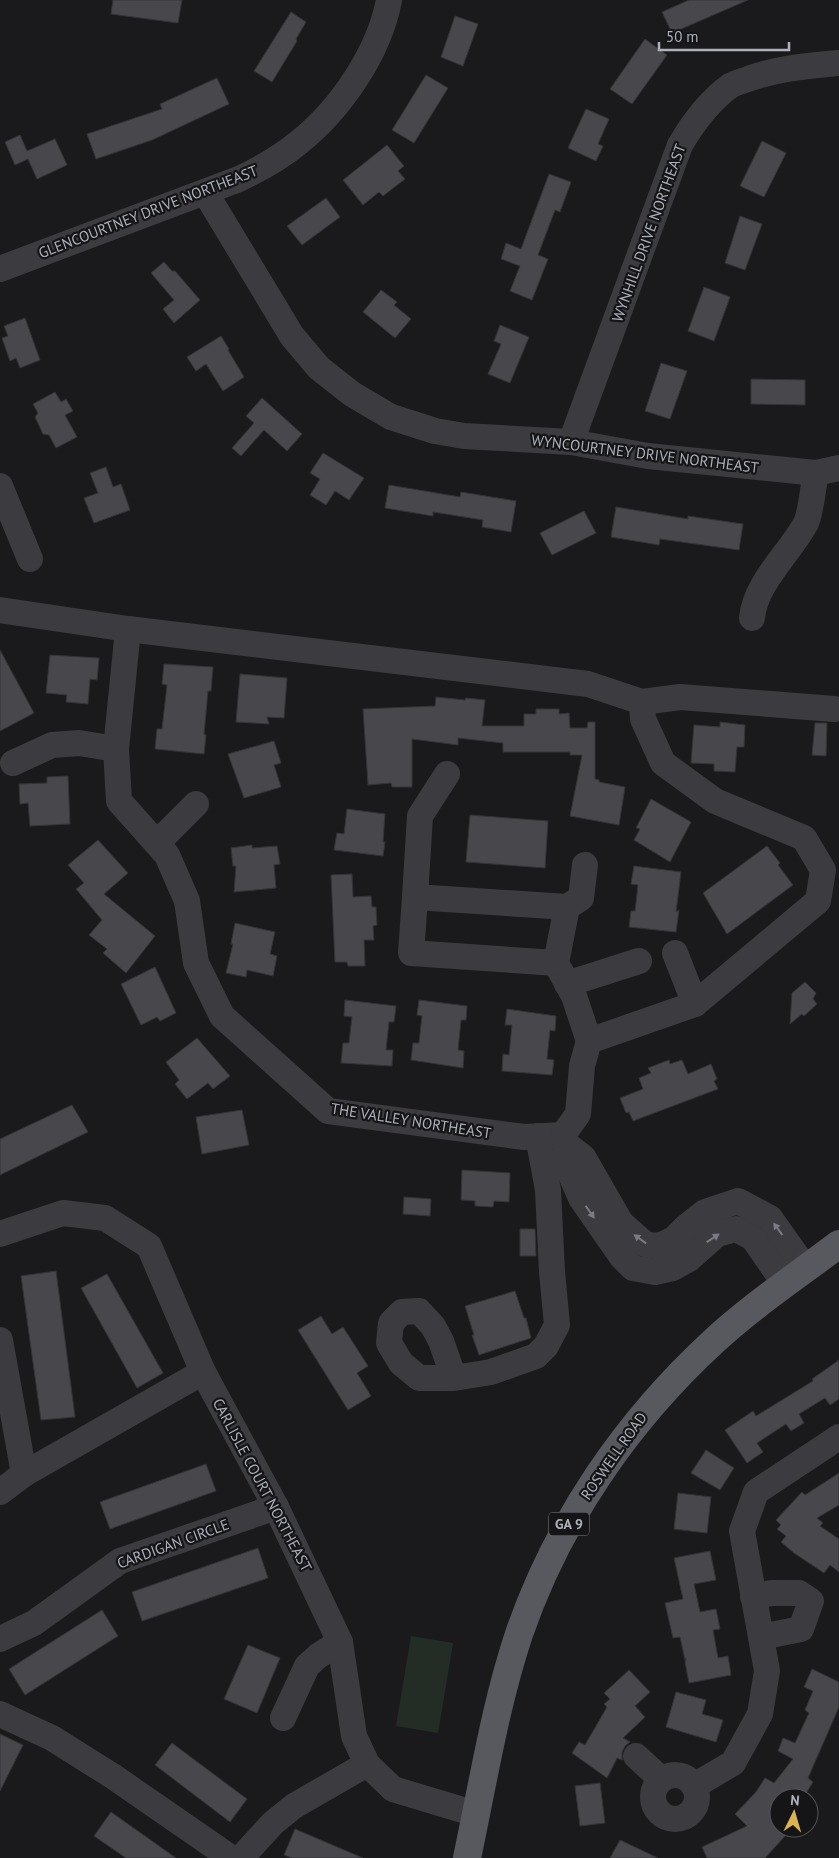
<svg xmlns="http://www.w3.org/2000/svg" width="839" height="1858" font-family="'PT Sans',sans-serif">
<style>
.green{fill:#242c26}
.building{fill:#47474c;stroke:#343438}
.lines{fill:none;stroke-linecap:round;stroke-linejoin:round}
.minor{stroke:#3c3c40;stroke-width:26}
.major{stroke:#58595f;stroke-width:28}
.oneway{fill:#7b7c83}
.labels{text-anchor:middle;stroke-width:4.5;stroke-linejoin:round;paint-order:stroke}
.shield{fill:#151517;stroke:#808289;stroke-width:1}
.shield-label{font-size:14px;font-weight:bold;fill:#aeb1ba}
.street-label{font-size:15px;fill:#aeb1ba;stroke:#151517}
</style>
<rect width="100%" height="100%" fill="#1a1a1c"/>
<path class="green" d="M411 1636 453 1643 438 1733 396 1726Z"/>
<g class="building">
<path d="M113 0H182L178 23 111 14Z"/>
<path d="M689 0H748L672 33 662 12Z"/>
<path d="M291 12 306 22 296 39 297 41 272 82 254 71Z"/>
<path d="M455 16 478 24 463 66 441 57Z"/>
<path d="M645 39 667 55 632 104 610 89Z"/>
<path d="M426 75 448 88 414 143 392 130Z"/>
<path d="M217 78 229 104 152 140 96 159 87 134 162 109 160 104Z"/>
<path d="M586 109 609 119 598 144 603 146 596 161 568 148Z"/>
<path d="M20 135 27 151 55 139 67 165 37 179 28 159 15 165 5 142Z"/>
<path d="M762 141 786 153 764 197 740 186Z"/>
<path d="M387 145 404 166 398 171 405 179 383 196 379 192 363 205 343 180Z"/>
<path d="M549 174 571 182 560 212 555 210 538 255 548 259 532 300 510 291 520 266 501 259 506 243 521 249Z"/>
<path d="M326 198 340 217 302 245 287 226Z"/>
<path d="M740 216 762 224 745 270 725 263Z"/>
<path d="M164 262 172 271H175L200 300 174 323 163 309 174 300 151 273Z"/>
<path d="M704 287 730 297 714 341 688 331Z"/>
<path d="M381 290 397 302 394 305 411 319 395 338 363 312Z"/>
<path d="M25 318 40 360 20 368 16 358 10 361 2 338 8 336 4 326Z"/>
<path d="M500 325 529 337 510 383 488 374 501 344 494 341Z"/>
<path d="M221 336 229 349 228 350 244 377 223 391 206 364 196 371 187 357Z"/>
<path d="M661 363 687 371 670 419 645 411Z"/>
<path d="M751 379 805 380V405L751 404Z"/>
<path d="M55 392 61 402 66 399 73 411 65 415 77 437 56 448 49 435 43 434 35 417 38 413 33 404Z"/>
<path d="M262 398 302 434 287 451 264 430 241 456 232 448 254 423 246 416Z"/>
<path d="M323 453 364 478 349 500 335 491 326 505 310 495 320 479 310 473Z"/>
<path d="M106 467 113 487 121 484 130 510 94 523 84 498 98 493 90 473Z"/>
<path d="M389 485 460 497 461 492 516 501 511 532 482 527 483 520 433 512V516L385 508Z"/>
<path d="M616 507 688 519V516L743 524 739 550 660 539 659 545 611 537Z"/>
<path d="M584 511 596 533 552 555 540 533Z"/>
<path d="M0 650 34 713 0 731Z"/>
<path d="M50 655 99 658 97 680 90 679 88 704 66 702 67 695 46 693Z"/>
<path d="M164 664 213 667 211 691H208L204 734 206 735 204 754 155 749 157 729H162L167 685 162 684Z"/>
<path d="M240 674 287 678 284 718 267 717 269 724 236 722Z"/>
<path d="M436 697 465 700 466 698 485 700 482 726H524V714H536V709H559V714L569 713 570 728H587L588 722H595V779L599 780V782L625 787 619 825 570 816 582 755H570V752H503V743L458 738V745L412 739V787H392L391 783 368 785 363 709 435 706Z"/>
<path d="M720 722 745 725 744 747H737L735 772 714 771V764L691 763 694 725 720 727Z"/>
<path d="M815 723H827L826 756 812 755Z"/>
<path d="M274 741 281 763 274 765 281 787 244 798 228 754Z"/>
<path d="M68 776 70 824 30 826 28 803 20 804 19 784 47 783V777Z"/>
<path d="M651 799 691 822 670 862 634 840 640 829 636 828Z"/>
<path d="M347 809 385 814 383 842H385L383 856 334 850 337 833 344 834Z"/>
<path d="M470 815 548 821 545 868 466 862Z"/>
<path d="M98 840 128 873 104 894 155 936 126 973 103 953 107 949 89 935 102 920 76 889 84 883 68 865Z"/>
<path d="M252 845V848L277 846 280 864 274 865 276 888 234 892 236 866H233L231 848Z"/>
<path d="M767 846 780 863 778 865 793 885 727 934 703 893Z"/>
<path d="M634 866 681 872 676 912 679 910 676 932 629 927 631 911H635L638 885 631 884Z"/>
<path d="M352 874 353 897 371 896 372 907H376L377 925 373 926 374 940H364L365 966H348L347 962H335L331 875Z"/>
<path d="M235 923 275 932 270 954 277 956 273 976 247 970 246 977 226 973 233 944H231Z"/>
<path d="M155 967 176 1013 160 1021 157 1017 141 1025 121 984Z"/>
<path d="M805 982 816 993 813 999 817 1004 804 1016 802 1014 790 1024 792 993Z"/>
<path d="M345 1000 396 1006 394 1022H389L386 1050H393L392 1066 341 1063 343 1043H349L352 1017 344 1016Z"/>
<path d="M419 1000 467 1006 466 1020H461L458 1050 464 1051 463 1068 411 1060 413 1043H419L422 1016 417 1015Z"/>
<path d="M507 1009 556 1016 555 1031 550 1030 547 1059 554 1060 552 1075 502 1071 503 1054 509 1055 512 1025H505Z"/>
<path d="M197 1038 230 1076 213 1089 208 1083 187 1099 175 1084 179 1080 166 1062Z"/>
<path d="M669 1060 670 1064 682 1060 688 1074 711 1064 717 1079 714 1081 718 1089 633 1121 629 1112 626 1113 620 1098 643 1089 639 1078 651 1073 648 1068Z"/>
<path d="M72 1105 88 1132 0 1175V1139Z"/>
<path d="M242 1110 249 1145 202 1154 196 1117Z"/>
<path d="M462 1170 510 1173 509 1202 494 1201 493 1207 475 1206V1201L461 1200Z"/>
<path d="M404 1197 431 1199 430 1216 403 1214Z"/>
<path d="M520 1229H535L536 1256H520Z"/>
<path d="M56 1271 75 1417 41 1420 21 1276Z"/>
<path d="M107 1274 163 1373 137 1388 81 1288Z"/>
<path d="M515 1291 524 1318H526L531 1338 479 1355 472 1335H474L465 1306Z"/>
<path d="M321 1316 332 1334 343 1327 368 1366 357 1373 371 1396 348 1410 298 1330Z"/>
<path d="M839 1360V1399L830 1405 825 1398 799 1414 804 1423 791 1431 786 1424 757 1443 763 1452 747 1463 725 1430 753 1411 756 1416 813 1381 812 1379Z"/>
<path d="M706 1450 734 1468 720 1490 691 1473Z"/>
<path d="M206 1464 216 1491 110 1529 100 1502Z"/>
<path d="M839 1473V1505L817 1518 823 1523 820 1526 839 1539V1572L830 1565 824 1573 794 1553 781 1542 786 1536 777 1529 781 1525 776 1520 802 1492 805 1495Z"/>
<path d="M678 1493 711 1497 707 1533 674 1529Z"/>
<path d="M258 1548 268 1578 142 1621 132 1592Z"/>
<path d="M710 1551 716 1580 694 1584 700 1612 716 1609 720 1629 713 1630 718 1658 728 1656 731 1675 689 1683 685 1662 686 1658 685 1660 680 1637 673 1638 665 1603 683 1599 674 1558Z"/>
<path d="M102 1610 118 1636 25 1695 9 1669Z"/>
<path d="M248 1645 280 1658 257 1713 224 1699Z"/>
<path d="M812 1669 839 1682V1707L808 1778 813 1782 803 1798H779V1828L786 1835 765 1858H707L702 1847 747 1826 735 1814 756 1792 765 1778 774 1783 793 1759 778 1751 783 1738 795 1743 809 1713 805 1710 813 1691 804 1687Z"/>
<path d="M629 1670 650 1692 635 1706 645 1717 623 1738 630 1742 625 1746 622 1752V1760L617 1758 607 1778 572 1753 579 1742 585 1745 607 1707 604 1704 610 1699 604 1693Z"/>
<path d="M676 1692 706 1700 702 1714 723 1720 716 1742 666 1727Z"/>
<path d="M0 1734 23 1745 0 1791Z"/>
<path d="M172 1743 247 1799 230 1822 155 1765Z"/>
<path d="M600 1783 605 1823 580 1826 575 1786Z"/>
<path d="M111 1812 176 1858H126L94 1836Z"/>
<path d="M295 1829 363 1858H292L284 1855Z"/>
<path d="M620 1840 658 1858H610Z"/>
</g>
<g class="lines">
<g class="minor">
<path d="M205 192 292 336 319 368 352 394 391 417 435 431 464 436 571 442 648 456 816 473 839 468"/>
<path d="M0 269 239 179C260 169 280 158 298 143 340 110 379 53 389 0"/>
<path d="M571 442 680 145C693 123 709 101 730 86 735 83 742 81 748 79 778 68 808 66 839 63"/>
<path d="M0 486 30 559"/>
<path d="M0 610 128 629 588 684 642 702 680 697 834 709"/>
<path d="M752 618C755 583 790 553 806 523 811 513 813 486 816 473"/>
<path d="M128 629 116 749 119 801 167 855 187 901 196 963 222 1016 328 1111 524 1137 563 1135"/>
<path d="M13 763 52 745 79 743 116 749"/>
<path d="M447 774 420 816 415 897 567 907"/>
<path d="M157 843 196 804"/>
<path d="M585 865 581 898 567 907 556 963 574 996 589 1041"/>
<path d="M415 897 411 953 556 963"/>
<path d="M675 953 695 1004"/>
<path d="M567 984 639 961"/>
<path d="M563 1135 578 1114 582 1066 589 1041 695 1004 818 901 823 870 804 838 715 801 663 763 643 719 642 702"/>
<path d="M563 1135 566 1144 568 1168 581 1198 622 1257 633 1268 655 1272 673 1268 689 1259 717 1234 736 1229 753 1238 785 1284"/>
<path d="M566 1144 583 1157 621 1223 645 1244 655 1246 664 1244 674 1239 686 1227 705 1212 738 1201 770 1218 806 1269"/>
<path d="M0 1234 63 1213 105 1218 149 1246 203 1372 276 1507 340 1642 354 1736 367 1764 393 1789 476 1814"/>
<path d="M0 1340 24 1474"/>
<path d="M454 1378 441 1341 433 1326 419 1311 402 1312 391 1323 389 1343 401 1363 419 1378H454L491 1372 536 1356 546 1346 557 1325 552 1272 548 1190 538 1136"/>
<path d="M0 1492 24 1474 203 1372"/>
<path d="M753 1597 771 1593H799L811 1601 801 1629 761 1637"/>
<path d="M0 1639 34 1623 120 1561 276 1507"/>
<path d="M0 1714 52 1738 114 1777 231 1858"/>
<path d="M283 1718 307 1666 318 1656 340 1642"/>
<path d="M636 1756 661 1779"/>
<circle cx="675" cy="1797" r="22"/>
<path d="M694 1786 733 1763 760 1714 767 1671 742 1531 756 1492 839 1437"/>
<path d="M241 1858 273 1823 294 1806 367 1764"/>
</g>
<path class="major" d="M467 1858C483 1783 495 1706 519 1634 558 1521 627 1421 714 1341 753 1305 797 1276 839 1244"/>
</g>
<defs><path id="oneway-solid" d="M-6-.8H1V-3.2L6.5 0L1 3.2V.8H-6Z" transform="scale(1.25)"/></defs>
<g class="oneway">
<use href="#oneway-solid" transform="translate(590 1212) rotate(55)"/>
<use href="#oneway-solid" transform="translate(778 1229) rotate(-126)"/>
<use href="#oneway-solid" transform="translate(713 1238) rotate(-33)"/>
<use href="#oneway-solid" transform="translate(640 1239) rotate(-144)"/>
</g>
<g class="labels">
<rect class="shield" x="549" y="1512.5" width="40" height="23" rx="4"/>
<g class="shield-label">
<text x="569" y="1529">GA 9</text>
</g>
<g class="street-label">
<text transform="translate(148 212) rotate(-21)" y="5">GLENCOURTNEY DRIVE NORTHEAST</text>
<text transform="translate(649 233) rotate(-70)" y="5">WYNHILL DRIVE NORTHEAST</text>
<text transform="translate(645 454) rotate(7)" y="5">WYNCOURTNEY DRIVE NORTHEAST</text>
<text transform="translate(411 1121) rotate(9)" y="5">THE VALLEY NORTHEAST</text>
<text transform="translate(614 1456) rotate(-55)" y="5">ROSWELL ROAD</text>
<text transform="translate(262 1485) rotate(62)" y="5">CARLISLE COURT NORTHEAST</text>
<text transform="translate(173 1544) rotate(-20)" y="5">CARDIGAN CIRCLE</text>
</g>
</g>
<g transform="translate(794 1813) rotate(5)"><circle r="24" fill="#151517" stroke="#525358"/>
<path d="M0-4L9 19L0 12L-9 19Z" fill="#ddb251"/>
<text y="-8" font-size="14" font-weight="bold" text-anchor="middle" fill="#aeb1ba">N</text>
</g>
<path d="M659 42v8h130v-8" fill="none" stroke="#aeb1ba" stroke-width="2.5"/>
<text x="666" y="42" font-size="15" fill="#aeb1ba" stroke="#151517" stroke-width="4" paint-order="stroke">50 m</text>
</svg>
